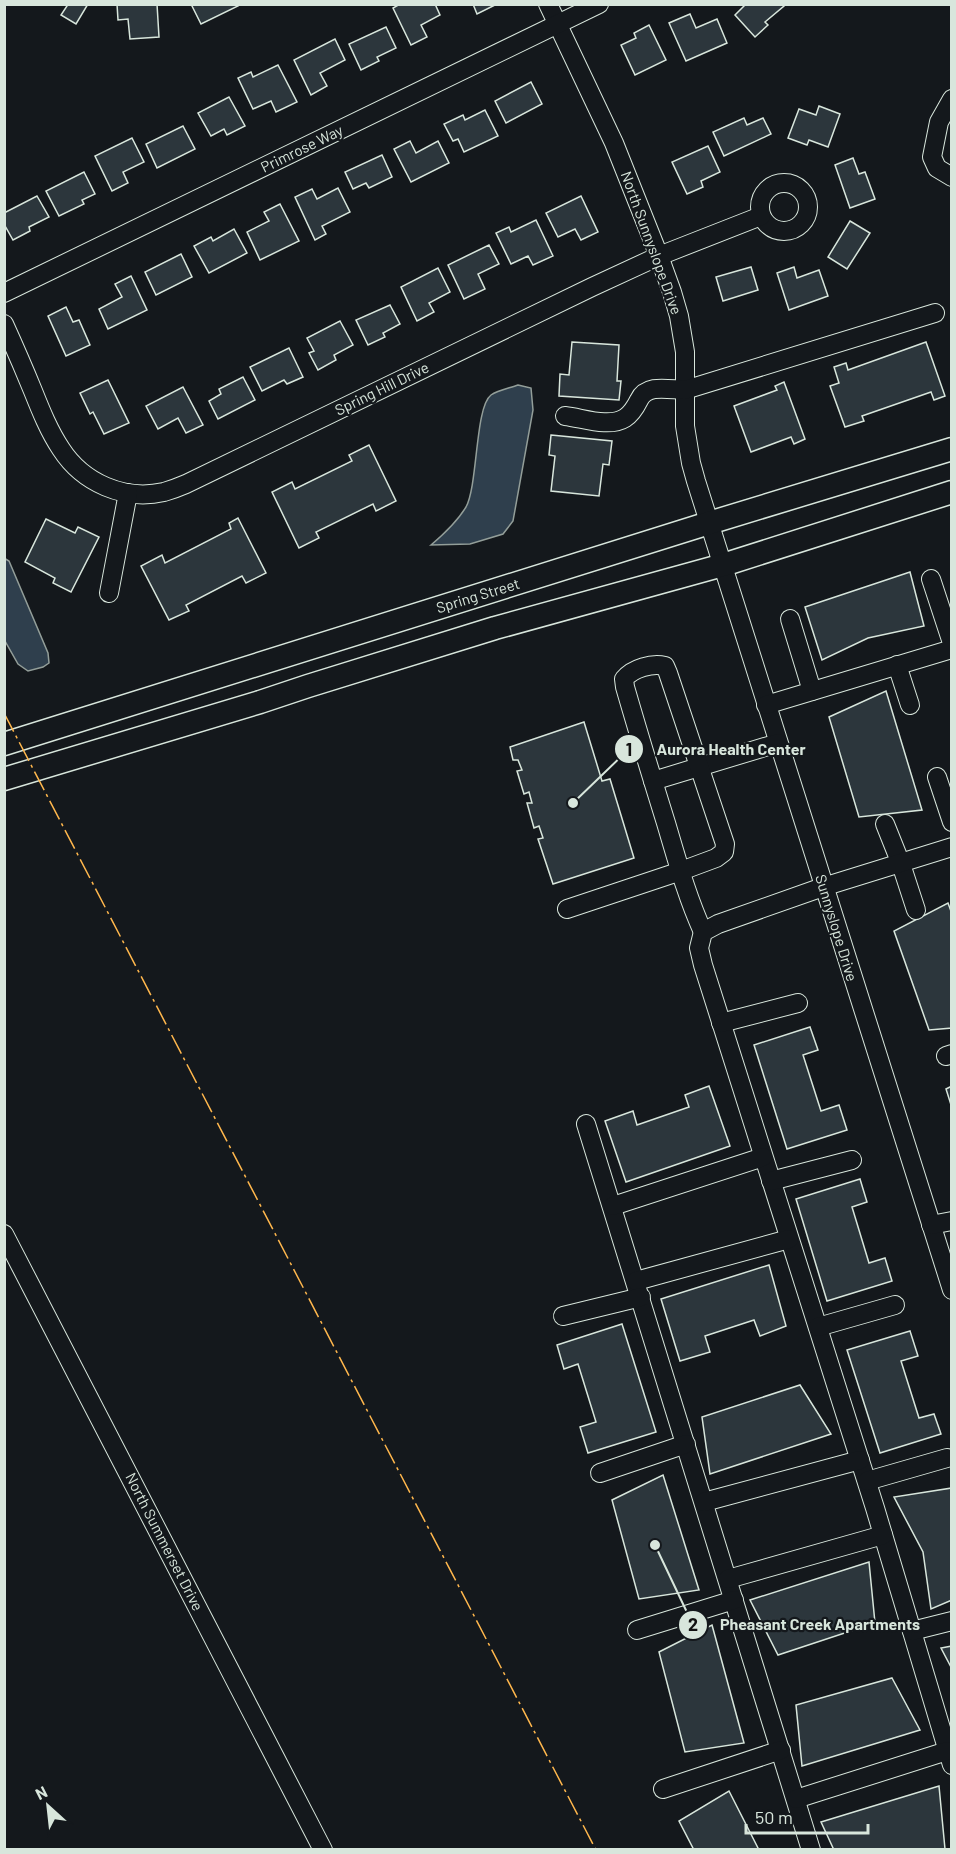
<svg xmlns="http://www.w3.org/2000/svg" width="956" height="1854" font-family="Barlow,sans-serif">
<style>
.water{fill:#2f3f4d;stroke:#939e99;stroke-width:1.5}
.building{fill:#2c363c;stroke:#d8e6dc;stroke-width:1.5}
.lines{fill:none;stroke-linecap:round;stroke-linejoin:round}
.minor-casing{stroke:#d8e6dc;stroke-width:20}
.major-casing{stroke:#d8e6dc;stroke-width:25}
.minor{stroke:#14181c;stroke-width:18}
.major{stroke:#14181c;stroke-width:22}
.power{stroke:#ffb74d;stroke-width:1.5;stroke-dasharray:21 4.5 3 4.5;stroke-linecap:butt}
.labels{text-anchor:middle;stroke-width:4.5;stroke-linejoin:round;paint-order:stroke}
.street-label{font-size:15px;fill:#d8e6dc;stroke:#14181c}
.leader{fill:none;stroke:#d8e6dc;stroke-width:2}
.callout-dot{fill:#d8e6dc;stroke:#14181c;stroke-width:2}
.mark-label{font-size:18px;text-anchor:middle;font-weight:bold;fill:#111}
.callout-label{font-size:16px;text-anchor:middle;font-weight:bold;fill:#d8e6dc;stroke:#14181c;stroke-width:4.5;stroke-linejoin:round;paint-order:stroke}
</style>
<rect width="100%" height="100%" fill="#14181c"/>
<g class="water">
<path d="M518 385 531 388 533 410 513 521 503 534 470 544 431 545C444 534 457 522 466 507 478 485 475 407 491 395 498 390 510 388 518 385Z"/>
<path d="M4 558 9 561 48 653 49 663 43 667 28 671 18 664 5 641Z"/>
</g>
<g class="building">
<path d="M64 4H88L76 24 61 15 67 6Z"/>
<path d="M117 4H157L159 37 130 39 128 19 118 20Z"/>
<path d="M191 4H237L238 6 201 24Z"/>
<path d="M400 4H435L440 15 421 25 427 37 411 45 393 8Z"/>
<path d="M473 4H495V5L477 14Z"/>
<path d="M746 4H783L784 6 765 22 768 25 755 37 735 15Z"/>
<path d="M690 14 696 28 717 19 727 43 686 61 669 23Z"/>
<path d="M649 25 666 60 635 75 621 45 636 38 634 33Z"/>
<path d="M386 27 396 48 377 57 379 61 361 70 349 44Z"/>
<path d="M335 39 345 60 320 73 327 86 311 95 294 60Z"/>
<path d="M278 65 297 102 276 112 271 101 253 109 238 78 251 72 253 77Z"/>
<path d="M531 82 542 104 506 123 495 101Z"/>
<path d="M229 97 245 126 227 135 224 129 211 136 198 113Z"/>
<path d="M819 106 840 114 828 147 809 140 807 145 788 138 799 109 816 115Z"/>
<path d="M485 110 498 136 464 152 458 139 453 141 444 124 463 115 465 120Z"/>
<path d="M744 118 747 125 763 118 771 134 724 156 713 132Z"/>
<path d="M183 126 195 149 157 168 146 144Z"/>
<path d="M132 138 144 162 123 172 128 183 112 191 95 156Z"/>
<path d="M410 141 416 153 438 141 449 163 411 182 394 149Z"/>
<path d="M708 146 720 172 701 181 703 187 687 194 672 162Z"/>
<path d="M382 155 392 177 369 188 366 183 353 189 345 172Z"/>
<path d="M853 158 859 174 865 172 875 199 850 208 835 165Z"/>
<path d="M84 172 95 194 82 200 84 204 59 216 46 191Z"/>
<path d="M338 188 350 212 322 226 326 234 315 240 295 197 312 189 317 199Z"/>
<path d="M37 196 49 217 29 227 30 231 13 240 4 224V213Z"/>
<path d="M581 196 598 232 581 240 575 229 558 237 546 213Z"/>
<path d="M280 204 299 241 260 260 247 232 269 221 264 212Z"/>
<path d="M536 220 553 256 533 265 528 256 511 264 496 233 509 227 511 232Z"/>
<path d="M850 221 870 233 847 269 828 257Z"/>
<path d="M234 229 247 253 209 273 194 246 211 237 213 241Z"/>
<path d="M489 245 499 264 478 274 485 289 464 299 448 265Z"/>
<path d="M181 254 192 277 156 295 145 272Z"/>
<path d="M751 267 758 290 723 301 716 277Z"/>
<path d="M794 267 797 278 819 270 828 296 789 310 777 273Z"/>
<path d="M438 268 450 292 429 303 434 312 417 321 401 287Z"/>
<path d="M131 276 147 310 108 329 99 309 122 297 115 284Z"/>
<path d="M390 305 400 324 383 333 385 337 368 345 356 320Z"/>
<path d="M66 307 73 322 79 320 90 345 66 356 48 316Z"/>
<path d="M340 321 353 345 334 355 336 360 318 370 309 353 314 351 307 338Z"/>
<path d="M572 342 619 345 617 381H621L619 400 559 396 560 374 569 375Z"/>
<path d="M926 342 945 396 934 400 931 392 862 416 864 421 845 427 830 386 839 383 834 367 846 363 848 370Z"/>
<path d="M289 348 303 377 287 384 284 380 262 391 250 367Z"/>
<path d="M243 377 255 400 218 419 209 401 221 394 219 389Z"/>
<path d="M108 380 129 423 104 434 93 412 90 414 80 393Z"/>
<path d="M784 382 805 439 794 444 791 437 751 452 734 406 777 390 775 386Z"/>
<path d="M183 387 203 425 186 433 178 418 158 429 146 406Z"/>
<path d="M551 435 612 441 609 465 603 464 599 496 551 491 555 456 549 455Z"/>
<path d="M369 445 396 501 376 511 373 504 316 532 319 538 299 548 272 492 292 482 295 489 352 461 349 455Z"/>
<path d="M238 518 266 573 246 583 242 576 186 605 189 611 169 620 141 566 162 555 165 563 231 529 229 523Z"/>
<path d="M46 519 75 533 78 527 99 537 71 592 53 583 55 578 25 562Z"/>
<path d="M910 572 924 626 868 638 822 660 805 607Z"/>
<path d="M886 691 922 810 859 817 829 717Z"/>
<path d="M584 722 602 781 610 779 634 858 553 884 538 839 543 838 539 826 534 828 527 803H532L529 792 524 794 517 771 522 770 518 760H513L510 747Z"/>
<path d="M948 903 952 914V1028L929 1030 894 931Z"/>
<path d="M810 1027 818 1050 803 1055 821 1111 839 1105 847 1130 787 1149 754 1045Z"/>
<path d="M709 1086 730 1146 626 1182 605 1121 633 1111 637 1125 689 1107 685 1095Z"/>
<path d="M952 1086V1108L946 1089Z"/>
<path d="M860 1179 867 1202 852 1207 869 1263 885 1258 892 1281 827 1301 796 1199Z"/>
<path d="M769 1265 786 1326 760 1336 754 1320 705 1336 710 1352 680 1361 661 1299Z"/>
<path d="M622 1324 656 1432 588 1453 580 1427 596 1422 578 1364 564 1369 557 1345Z"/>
<path d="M910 1331 918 1356 901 1361 919 1418 934 1414 941 1434 880 1453 847 1350Z"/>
<path d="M800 1385 831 1434 710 1474 702 1417Z"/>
<path d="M663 1475 699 1590 639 1599 612 1500Z"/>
<path d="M952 1488V1600L931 1609 923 1552 894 1497Z"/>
<path d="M869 1562 875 1623 778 1655 750 1600Z"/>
<path d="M712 1625 744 1743 685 1752 659 1652Z"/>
<path d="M952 1646V1669L941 1648Z"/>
<path d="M892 1678 920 1730 802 1766 796 1705Z"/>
<path d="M939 1786 945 1849 834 1850 821 1822Z"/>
<path d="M729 1791 759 1850H694L679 1821Z"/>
</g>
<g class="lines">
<g class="minor-casing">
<g id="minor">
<path d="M548 4 614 143 659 256 672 292 679 316 685 352V426L691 463 696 481 952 1290"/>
<path d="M952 99 939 122 932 157 937 168 952 177"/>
<circle cx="784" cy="207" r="24"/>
<path d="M4 293 599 4"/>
<path d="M4 324C14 346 24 369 33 391 41 411 49 431 61 449 83 483 124 501 164 492 171 490 179 487 186 484L592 287 659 256 761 216"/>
<path d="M565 416C583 418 609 428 625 418 631 414 636 406 639 400 647 383 670 390 685 390L935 313"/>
<path d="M931 579 952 643"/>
<path d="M109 593 128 493"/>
<path d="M790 619 812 691"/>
<path d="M897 665 910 705"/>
<path d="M766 705 952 649"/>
<path d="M937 777 952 822"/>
<path d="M653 781 778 743"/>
<path d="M885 824 901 864 916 910"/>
<path d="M952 847 823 887 718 924 703 932 699 948 703 965 875 1508 952 1765"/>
<path d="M567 909 681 871 716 858 724 852 725 844 668 673 665 666C652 663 633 668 624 679L625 687C638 732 652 778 666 823 677 860 687 897 703 932"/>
<path d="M721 1023 798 1003"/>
<path d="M946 1056 952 1054"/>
<path d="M586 1124 811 1850"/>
<path d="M771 1181 852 1160"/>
<path d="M613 1206 763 1157"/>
<path d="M931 1225 952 1221"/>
<path d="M4 1234 323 1850"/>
<path d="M636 1281 789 1239"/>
<path d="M563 1316 641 1297"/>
<path d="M818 1327 895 1305"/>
<path d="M600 1473 686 1444"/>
<path d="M867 1481 947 1458"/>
<path d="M704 1502 860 1460"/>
<path d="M728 1579 883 1535"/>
<path d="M637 1630 734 1600"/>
<path d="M912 1631 952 1621"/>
<path d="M663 1789 781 1750"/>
<path d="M796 1799 947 1751"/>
</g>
</g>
<g class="major-casing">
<g id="major">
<path d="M4 744 709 523 952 449"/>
<path d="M4 779 260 702 308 686 495 628 723 565 952 492"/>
</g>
</g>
<use href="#minor" class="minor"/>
<use href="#major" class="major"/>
<path class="power" d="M4 713 596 1850"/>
</g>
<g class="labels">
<g class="street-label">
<text transform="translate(302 149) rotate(-26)" y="5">Primrose Way</text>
<text transform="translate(651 243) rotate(70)" y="5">North Sunnyslope Drive</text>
<text transform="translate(382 389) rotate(-26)" y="5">Spring Hill Drive</text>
<text transform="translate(478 596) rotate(-17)" y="5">Spring Street</text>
<text transform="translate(836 928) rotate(73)" y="5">Sunnyslope Drive</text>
<text transform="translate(164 1542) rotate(63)" y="5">North Summerset Drive</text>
</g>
</g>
<path class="leader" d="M573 803L629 749M655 1545L693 1625"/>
<g class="callout-dot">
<circle cx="573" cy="803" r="6"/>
<circle cx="655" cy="1545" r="6"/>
<circle cx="629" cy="749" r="15"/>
<circle cx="693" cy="1625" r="15"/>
</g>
<g class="mark-label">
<text x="629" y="756">1</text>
<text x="693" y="1631">2</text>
</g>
<g class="callout-label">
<text x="731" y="755">Aurora Health Center</text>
<text x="820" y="1630">Pheasant Creek Apartments</text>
</g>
<rect width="956" height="1854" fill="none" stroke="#d8e6dc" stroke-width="12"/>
<g transform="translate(48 1806) rotate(333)" stroke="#14181c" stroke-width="4.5" paint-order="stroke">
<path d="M0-4.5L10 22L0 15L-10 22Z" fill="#d8e6dc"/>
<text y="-9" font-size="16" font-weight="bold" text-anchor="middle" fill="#d8e6dc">N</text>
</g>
<path d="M746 1824v9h122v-9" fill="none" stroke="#d8e6dc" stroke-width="3"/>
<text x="755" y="1824" font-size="18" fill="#d8e6dc" stroke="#14181c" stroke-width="4.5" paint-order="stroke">50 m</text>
</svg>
